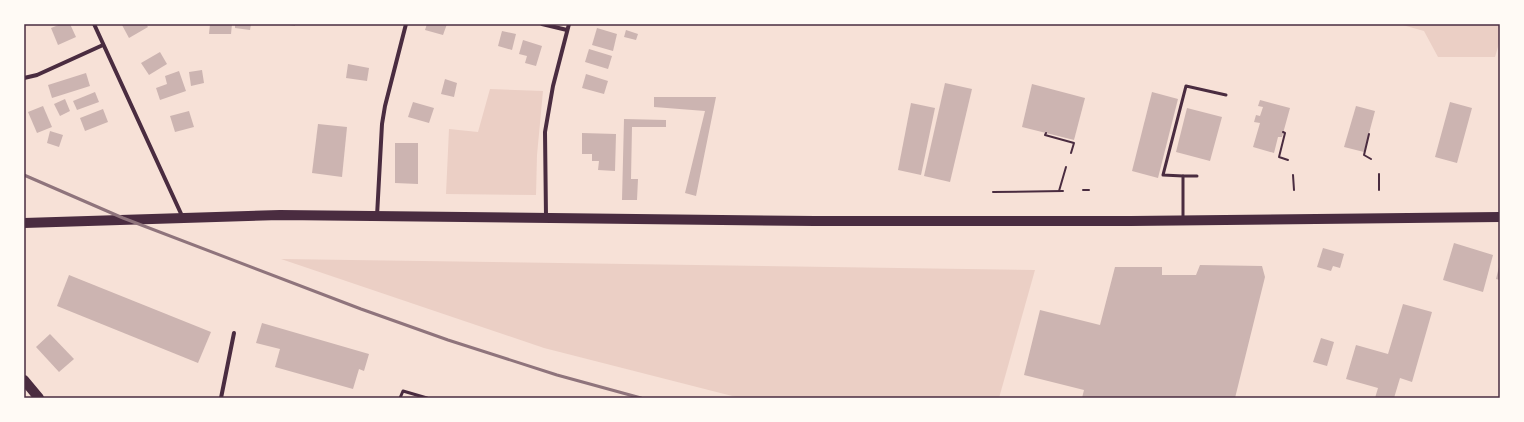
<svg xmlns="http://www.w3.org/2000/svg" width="1524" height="422" font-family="Quicksand,sans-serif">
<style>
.green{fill:#ebcfc5}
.building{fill:#ccb4b1}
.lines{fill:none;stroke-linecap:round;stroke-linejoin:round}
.path{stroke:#4a2c40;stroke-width:2}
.service{stroke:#4a2c40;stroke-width:3}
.minor{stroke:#4a2c40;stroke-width:4}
.primary{stroke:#4a2c40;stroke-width:10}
.rail{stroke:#8f747c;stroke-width:3}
.neatline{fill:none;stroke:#4a2c40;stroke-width:1.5}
</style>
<rect width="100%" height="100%" fill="#f7e1d7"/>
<g class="green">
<path d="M1399 24H1500V40L1495 57H1438L1424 31Z"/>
<path d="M490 89 543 91 537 155 536 195 446 194 449 129 478 132Z"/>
<path d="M281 259 1035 270 999 398H740L544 348Z"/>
</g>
<g class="building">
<path d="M61 24H70L76 37 58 45 51 28Z"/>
<path d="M124 24H146L148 27 129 38 122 25Z"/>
<path d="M210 24H232L231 34H209Z"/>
<path d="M235 24H251L250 30 235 28Z"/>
<path d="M284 24H295V26Z"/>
<path d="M427 24H447L443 35 425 30Z"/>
<path d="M597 28 617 34 613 51 592 45Z"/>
<path d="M626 30 638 34 636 40 624 37Z"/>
<path d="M502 31 516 34 512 50 498 46Z"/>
<path d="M523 40 542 46 536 66 525 63 527 56 519 54Z"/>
<path d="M589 49 612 56 608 69 585 62Z"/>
<path d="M160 52 167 64 149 75 141 63Z"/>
<path d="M348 64 369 68 367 81 346 78Z"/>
<path d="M202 70 204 83 191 86 189 72Z"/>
<path d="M179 71 186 91 160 100 156 88 167 84 165 76Z"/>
<path d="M86 73 90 86 52 98 48 85Z"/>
<path d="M586 74 608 81 604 94 582 88Z"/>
<path d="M445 79 457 83 454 97 441 94Z"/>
<path d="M945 83 972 89 950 182 924 176Z"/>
<path d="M1032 84 1085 98 1074 140 1022 127Z"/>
<path d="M95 92 99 102 77 110 73 101Z"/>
<path d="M1152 92 1178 99 1158 178 1132 171Z"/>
<path d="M654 97H716L696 196 685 193 705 111 654 107Z"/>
<path d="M65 99 70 111 60 116 54 104Z"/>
<path d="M1260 100 1290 108 1282 137H1278L1274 153 1253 147 1260 123 1254 122 1256 115 1260 116 1263 107 1258 106Z"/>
<path d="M413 102 434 108 429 123 408 117Z"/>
<path d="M1450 102 1472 108 1457 163 1435 157Z"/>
<path d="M911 103 935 108 921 175 898 170Z"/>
<path d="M43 106 52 127 37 133 28 112Z"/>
<path d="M1356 106 1375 111 1364 152 1344 147Z"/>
<path d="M1187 108 1222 117 1210 161 1176 152Z"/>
<path d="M103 109 108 122 85 131 80 118Z"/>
<path d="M189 111 194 127 175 132 170 116Z"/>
<path d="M624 119 666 120V127H632L631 179H638L637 200H622Z"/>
<path d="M318 124 347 127 342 177 312 173Z"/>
<path d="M50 131 63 135 59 147 47 143Z"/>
<path d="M582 133 616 134 615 171 598 170 599 161H592V154H582Z"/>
<path d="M395 143H418V184L395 183Z"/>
<path d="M1454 243 1493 255 1483 292 1443 280Z"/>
<path d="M1323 248 1344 254 1340 268 1333 266 1331 271 1317 267Z"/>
<path d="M1200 265 1262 266 1265 277 1235 398H1082L1084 390 1024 375 1040 310 1100 325 1115 267H1162V275H1196Z"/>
<path d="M1499 267H1500V280L1496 279Z"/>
<path d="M69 275 211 332 198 363 57 306Z"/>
<path d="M1403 304 1432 312 1412 382 1400 378 1394 398H1375L1378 388 1346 379 1356 345 1388 354Z"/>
<path d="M262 323 369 354 364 371 359 369 353 389 275 367 280 349 256 343Z"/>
<path d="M50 334 74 359 59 372 36 347Z"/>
<path d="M1321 338 1334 342 1327 366 1313 362Z"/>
</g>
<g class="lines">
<g class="path">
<path d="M1283 132 1285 133 1279 157 1288 160"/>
<path d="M1046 133 1045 135 1074 143 1071 153"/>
<path d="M1369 134 1364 155 1371 159"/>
<path d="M1293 175 1294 190"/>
<path d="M1083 190H1089"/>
<path d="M1379 190V174"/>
<path d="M1059 191 1066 167"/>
<path d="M993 192 1063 191"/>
</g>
<g class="service">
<path d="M1183 176H1197"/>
<path d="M1183 218V176L1163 175 1186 86 1226 95"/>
<path d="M400 398 403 391 427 398"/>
</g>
<g class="minor">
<path d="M94 24 183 218"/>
<path d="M542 24 567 30"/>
<path d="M24 78 37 75 103 45"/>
<path d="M377 216 382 124 385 106 406 24"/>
<path d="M546 217 545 132 553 86 569 24"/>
<path d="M221 398 234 333"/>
</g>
<g class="primary">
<path d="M24 223 280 215 815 221H1131L1500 217"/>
<path d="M24 380 39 398"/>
</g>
<path class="rail" d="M24 175 123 218 361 309 448 340 557 375 641 398"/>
</g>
<rect width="1524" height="422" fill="none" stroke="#fffaf5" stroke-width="50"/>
<rect x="25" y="25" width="1474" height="372" class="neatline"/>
</svg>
